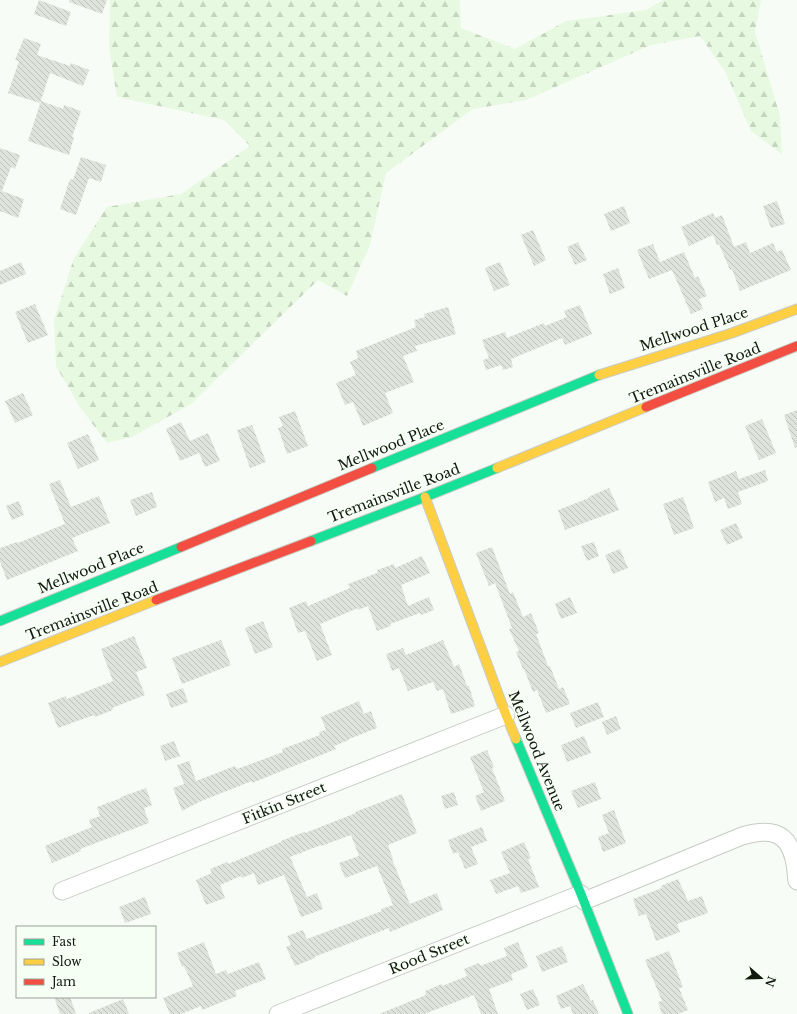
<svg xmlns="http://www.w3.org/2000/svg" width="797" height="1014" font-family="'Libre Baskerville',serif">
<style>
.forest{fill:url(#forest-firs)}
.building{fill:url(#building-back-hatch)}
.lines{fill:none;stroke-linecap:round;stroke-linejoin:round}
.street-casing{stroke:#c7ccc5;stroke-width:19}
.fast-casing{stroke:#c7ccc5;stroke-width:11}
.slow-casing{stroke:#c7ccc5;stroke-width:11}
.jam-casing{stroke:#c7ccc5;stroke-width:11}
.street{stroke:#fefffe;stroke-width:17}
.fast{stroke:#16e098;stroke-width:9}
.slow{stroke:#ffcf43;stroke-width:9}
.jam{stroke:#f24e42;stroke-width:9}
.labels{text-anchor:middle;stroke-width:3.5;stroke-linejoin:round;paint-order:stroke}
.street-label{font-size:14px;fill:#121710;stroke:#f6fff3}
</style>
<defs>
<pattern id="forest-firs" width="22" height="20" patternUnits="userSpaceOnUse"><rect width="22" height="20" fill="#e8f9e1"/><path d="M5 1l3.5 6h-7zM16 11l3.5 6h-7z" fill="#c6d5c0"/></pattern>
<pattern id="building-back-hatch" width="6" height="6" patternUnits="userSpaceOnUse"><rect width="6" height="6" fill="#dee3dc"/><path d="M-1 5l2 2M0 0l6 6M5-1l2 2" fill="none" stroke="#bdc2bc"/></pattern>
</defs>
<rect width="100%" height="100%" fill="#f7fcf6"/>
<path class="forest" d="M110 0H460L461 28 515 49 566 21 646 10 663 0H761L755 32 780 116 782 154 751 131 726 73 700 36 651 45 526 100 473 109 386 173 370 245 347 296 318 280 191 404 132 437 107 443 79 406 56 366 54 320 74 258 107 207 181 194 250 146 224 120 117 97 109 48Z"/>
<g class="building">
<path d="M39 0 71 12 66 26 34 14Z"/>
<path d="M69 0H107L102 14 69 2Z"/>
<path d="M24 38 41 44 37 55 70 66 71 63 89 70 83 86 50 73 40 103 8 93 19 61 15 60Z"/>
<path d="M41 101 63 109 64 105 81 111 72 137H74L69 155 28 141Z"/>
<path d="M0 148 20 155 15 169 11 167 2 191 24 199 18 218 0 211Z"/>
<path d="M81 157 106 165 101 182 89 178 76 215 60 209 70 179 73 180Z"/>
<path d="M777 201 785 224 771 228 763 206Z"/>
<path d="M624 206 630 223 611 231 604 214Z"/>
<path d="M713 213 715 218 722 215 734 247 746 242 750 253 773 243 777 252 782 250 791 270 740 291 732 269 730 270 719 244 717 245 713 235 689 246 681 227Z"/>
<path d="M533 230 546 260 534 266 521 235Z"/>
<path d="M578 242 587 260 575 265 567 247Z"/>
<path d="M653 244 660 262 684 252 695 278 698 276 707 296 699 299 703 309 691 314 672 270 649 279 637 250Z"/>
<path d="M21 262 26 274 0 285V271Z"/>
<path d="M500 262 510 285 494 291 485 268Z"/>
<path d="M618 268 625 288 610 294 603 274Z"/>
<path d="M35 304 48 335 28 343 15 312Z"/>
<path d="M580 305 592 334 565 345 562 338 511 359 513 367 503 370 501 365 486 370 483 360 489 358 482 340 505 332 507 338 544 323 545 326 567 317 564 311Z"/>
<path d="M448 307 456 334 415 346 417 351 403 356 414 382 385 393 393 413 363 426 353 402 345 405 336 383 356 375 350 362 358 358 356 351 416 327 414 320 425 317 424 314Z"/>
<path d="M23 393 33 415 15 423 5 401Z"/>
<path d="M797 410V447L795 448 784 415Z"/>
<path d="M295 411 308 446 287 454 278 428 283 426 279 417Z"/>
<path d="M762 419 776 453 759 460 745 426Z"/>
<path d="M181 422 190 441 208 433 220 461 205 467 199 453 180 461 166 429Z"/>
<path d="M252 425 266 462 250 468 237 430Z"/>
<path d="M88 434 99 460 78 469 67 443Z"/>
<path d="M765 470 768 481 738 492 742 504 728 509 724 498 715 502 708 482 736 471 739 479Z"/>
<path d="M60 480 71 507 99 496 110 523 72 538 78 551 7 580 0 562V548L17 542 18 543 65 524 49 484Z"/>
<path d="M609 488 619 510 565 530 558 510 589 498 588 497Z"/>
<path d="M152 492 157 507 136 516 130 500Z"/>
<path d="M683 497 694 528 674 535 663 504Z"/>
<path d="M19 501 24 515 12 520 6 506Z"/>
<path d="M736 523 743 538 727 545 720 530Z"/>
<path d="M594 542 599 556 587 561 581 546Z"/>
<path d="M492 547 510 594 513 592 523 617 531 613 539 633 536 634 548 666H550L559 689 563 687 570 704 546 713 537 690 533 692 524 669H523L516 652 519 651 509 629 512 628 495 583 489 586 476 553Z"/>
<path d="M620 549 628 568 613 574 605 555Z"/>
<path d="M422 556 430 573 401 585 408 606 429 597 434 610 421 615 420 613 390 624 391 626 377 631 368 606 358 610V608L320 624 332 655 317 661 305 631 298 633 289 608 306 601 308 606 350 588 348 584 377 573V570L394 564 395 568Z"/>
<path d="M570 597 577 613 561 619 555 604Z"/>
<path d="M263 621 273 647 255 654 245 628Z"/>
<path d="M134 636 147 668 136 672 145 695 112 708 113 710 95 717 94 715 58 728 48 703 66 696 67 699 113 681 101 649Z"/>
<path d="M221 640 231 665 182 684 172 658Z"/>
<path d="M443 640 454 667 459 664 467 686H469L475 706 451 714 443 689 437 691 433 682 408 691 399 668 392 671 386 654 403 648 406 655Z"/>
<path d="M183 688 188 702 171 708 166 694Z"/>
<path d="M359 701 364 714 371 711 377 728 349 739V740L334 746 336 749 252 783V781L199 802 182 811 173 788 184 784 177 765 189 761 196 781 235 766 237 769 283 752 282 749 320 735 319 732 326 730 321 717Z"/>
<path d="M598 702 604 717 576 728 570 713Z"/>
<path d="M616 716 621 729 607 735 602 722Z"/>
<path d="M584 736 591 753 567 762 561 745Z"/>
<path d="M174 741 180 756 165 761 160 746Z"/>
<path d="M487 750 494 767 492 768 505 801 481 811 475 796 484 792 470 757Z"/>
<path d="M595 782 601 799 578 808 571 791Z"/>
<path d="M146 788 152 805 144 808 149 823 80 849 81 851 52 863 45 846 92 827 89 820 100 816 97 807 121 798V797Z"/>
<path d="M454 792 458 805 445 809 441 796Z"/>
<path d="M402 794 417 833 388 845 393 859H392L410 904 437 893 443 910 390 932 389 928 314 957 315 958 295 966 286 947 291 945 287 936 303 930 307 939 382 911 381 909 393 905 377 866 345 878 339 863 359 856 351 835 321 846V845L290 857 307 897 317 893 323 909 301 917 284 875 258 885 254 873 242 878 241 876 220 885 225 898 206 905 196 880 212 873 210 869 227 862 228 864 281 842V841L304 832 305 833 356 813 355 812Z"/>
<path d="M614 810 626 843 603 852 598 837 609 833 602 815Z"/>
<path d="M482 827 487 841 471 847 478 864 465 869 458 852 453 854 448 840Z"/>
<path d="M524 842 531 858 528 859 539 887 521 893 518 886 496 894 490 880 510 873 501 852Z"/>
<path d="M678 879 688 901 702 896 708 913 677 924 680 932 656 941 646 914 639 916 633 899 662 888 661 886Z"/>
<path d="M145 897 151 914 125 923 119 907Z"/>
<path d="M204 942 216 974 226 970 228 974 259 962 266 979 235 991 237 996 202 1010 201 1006 181 1014H170L163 998 193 986 184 966 182 967 177 953Z"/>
<path d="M518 942 528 967 511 974 513 980 489 989 498 1014H481L474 995 424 1014H379L426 995 425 991 442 984V986L467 976 464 969 479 963 480 966 507 956 504 948Z"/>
<path d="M562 946 568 962 542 972 536 956Z"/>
<path d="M669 951 683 987 679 988 688 1010 678 1014H662L658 1002 662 1001 645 960Z"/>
<path d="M583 984 591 1001 593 1000 599 1014H573L570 1006 561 1009 556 996Z"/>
<path d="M533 989 540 1005 527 1010 520 994Z"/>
<path d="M54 997H70L76 1014H60Z"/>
<path d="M123 999 129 1014H89V1013Z"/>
</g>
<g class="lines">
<g class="street-casing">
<g id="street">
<path d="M62 891 506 715"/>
<path d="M584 901 742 836C767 829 787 829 794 859 796 866 796 874 797 881"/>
<path d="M278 1014 581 894"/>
</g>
</g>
<g class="fast-casing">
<g id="fast">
<path d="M372 468 599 375"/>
<path d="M311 541 425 497 497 468"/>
<path d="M0 621 181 547"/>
<path d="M516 739 581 894 628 1014"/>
</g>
</g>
<g class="slow-casing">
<g id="slow">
<path d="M599 375 732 333 797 309"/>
<path d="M497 468 646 407"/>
<path d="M425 497 506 715 516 739"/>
<path d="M0 662 156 600"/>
</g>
</g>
<g class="jam-casing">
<g id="jam">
<path d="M646 407 797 346"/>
<path d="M181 547 372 468"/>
<path d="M156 600 311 541"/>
</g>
</g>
<use href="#street" class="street"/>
<use href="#fast" class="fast"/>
<use href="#slow" class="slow"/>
<use href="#jam" class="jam"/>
</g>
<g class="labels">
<g class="street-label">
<text transform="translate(694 329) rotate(-18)" y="5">Mellwood Place</text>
<text transform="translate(695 373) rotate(-22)" y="5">Tremainsville Road</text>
<text transform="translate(391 445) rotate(-22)" y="5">Mellwood Place</text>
<text transform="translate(394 493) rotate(-21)" y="5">Tremainsville Road</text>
<text transform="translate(91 568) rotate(-22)" y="5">Mellwood Place</text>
<text transform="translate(92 611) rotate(-21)" y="5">Tremainsville Road</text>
<text transform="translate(537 751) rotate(68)" y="5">Mellwood Avenue</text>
<text transform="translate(284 803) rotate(-22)" y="5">Fitkin Street</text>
<text transform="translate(429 954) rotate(-22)" y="5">Rood Street</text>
</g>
</g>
<rect x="16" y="926" width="140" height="72" fill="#f6fff3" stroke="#9ba298"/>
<rect x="24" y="939" width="20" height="6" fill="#16e098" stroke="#9ba298"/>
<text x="52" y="946" font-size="12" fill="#121710">Fast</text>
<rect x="24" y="959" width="20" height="6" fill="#ffcf43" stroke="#9ba298"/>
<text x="52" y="966" font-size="12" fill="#121710">Slow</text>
<rect x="24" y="979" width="20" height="6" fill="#f24e42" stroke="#9ba298"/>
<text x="52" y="986" font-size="12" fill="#121710">Jam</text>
<g transform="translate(761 978) rotate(110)" stroke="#f6fff3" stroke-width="3" paint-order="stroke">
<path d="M0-3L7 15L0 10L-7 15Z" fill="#121710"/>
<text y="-6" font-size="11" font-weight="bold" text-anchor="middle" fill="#121710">N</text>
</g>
</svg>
